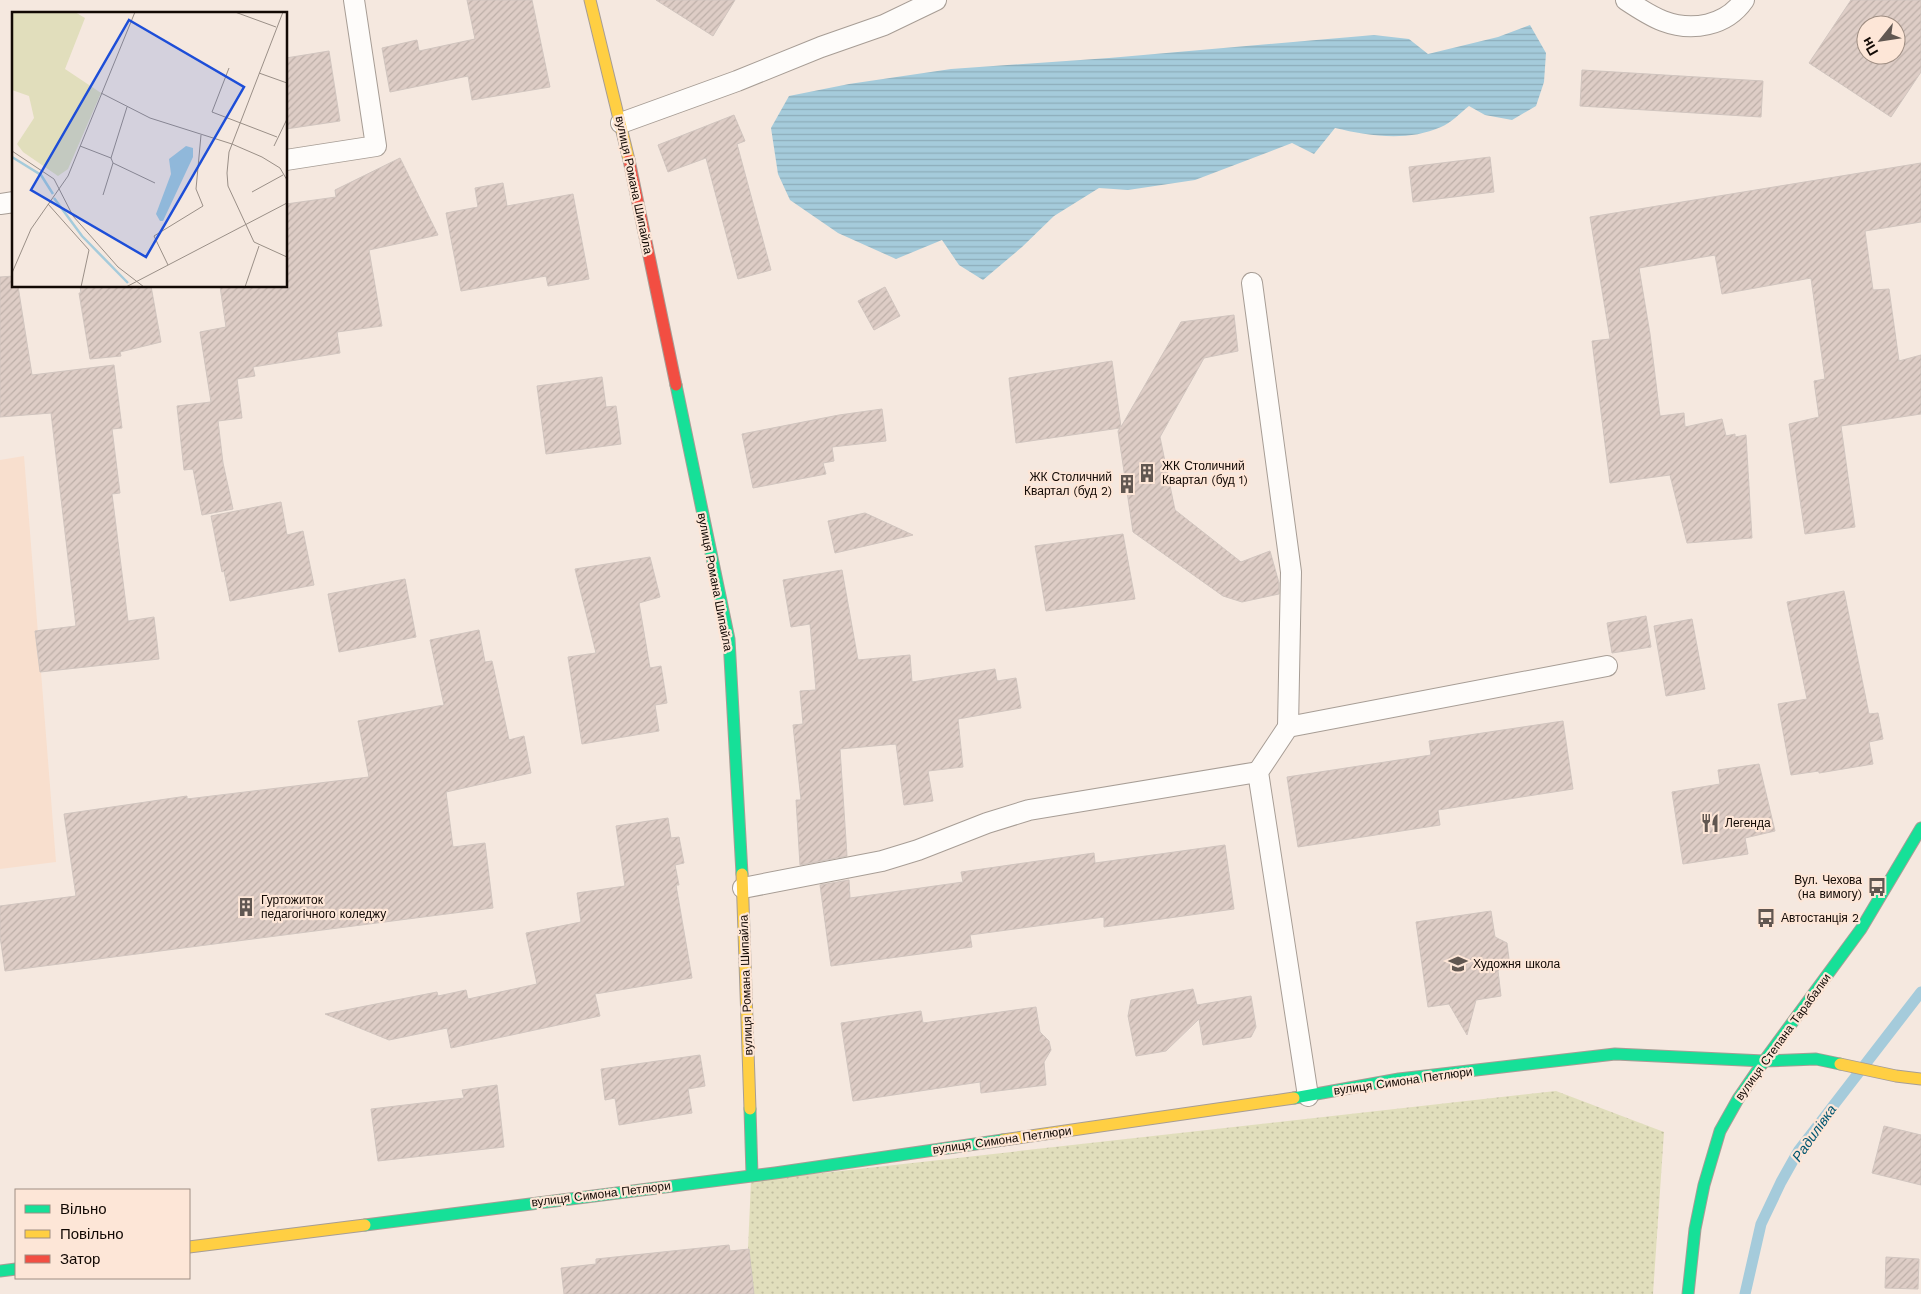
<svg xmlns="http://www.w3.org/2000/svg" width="1921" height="1294" font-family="'Work Sans',sans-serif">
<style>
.built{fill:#f8dfce}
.park{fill:url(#park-dots)}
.water{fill:url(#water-rules)}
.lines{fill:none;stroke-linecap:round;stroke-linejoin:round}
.stream{stroke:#a5cbdb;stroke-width:11}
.building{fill:url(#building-hatch);stroke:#d1c5bf;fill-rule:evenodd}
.lane-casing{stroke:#a79d95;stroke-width:22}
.fast-casing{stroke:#a79d95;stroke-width:13}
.slow-casing{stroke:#a79d95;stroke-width:13}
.jam-casing{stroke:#a79d95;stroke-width:13}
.lane{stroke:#fefcfa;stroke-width:20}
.fast{stroke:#16e098;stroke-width:11}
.slow{stroke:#ffcf43;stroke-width:11}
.jam{stroke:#f24e42;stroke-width:11}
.labels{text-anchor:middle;stroke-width:4.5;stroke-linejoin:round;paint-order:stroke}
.street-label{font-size:12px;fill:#120904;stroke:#fde6d7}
.poi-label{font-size:12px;fill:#120904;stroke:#fde6d7;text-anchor:start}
.water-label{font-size:14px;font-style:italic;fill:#005570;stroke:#fde6d7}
.inset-river{fill:none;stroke:#a5cbdb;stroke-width:2.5}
.inset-road{fill:none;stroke:#9a8f87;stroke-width:1}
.view{fill:#1d4ed8;fill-opacity:0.15;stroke:#1d4ed8;stroke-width:2.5}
.inset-edge{fill:none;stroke:#120904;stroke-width:2.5}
</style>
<defs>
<pattern id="park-dots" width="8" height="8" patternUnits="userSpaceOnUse" patternTransform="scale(1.25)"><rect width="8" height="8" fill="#e1debc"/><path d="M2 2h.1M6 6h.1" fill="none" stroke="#c0bda0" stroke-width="1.8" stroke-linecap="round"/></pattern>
<pattern id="water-rules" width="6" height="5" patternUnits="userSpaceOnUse" patternTransform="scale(1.25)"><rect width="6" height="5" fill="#a5cbdb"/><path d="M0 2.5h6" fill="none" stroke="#8dadba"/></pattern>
<pattern id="building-hatch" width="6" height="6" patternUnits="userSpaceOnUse" patternTransform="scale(1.25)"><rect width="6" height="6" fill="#decdc6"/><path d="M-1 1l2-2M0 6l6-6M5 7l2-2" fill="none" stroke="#bdafa8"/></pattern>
</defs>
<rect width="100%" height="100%" fill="#f5e8df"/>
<path class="built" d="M24 456 56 862 0 869V460Z"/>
<path class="park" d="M1556 1091 1664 1132 1653 1294H746L751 1181Z"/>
<path class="water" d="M1530 25 1546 53 1544 82 1536 106 1512 120 1485 115 1469 106C1460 113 1451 123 1441 127 1407 142 1369 136 1335 128L1314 154 1292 143 1195 180 1128 190 1099 188 1054 216 1022 247 983 280 959 265 942 240 896 259 838 233 790 200 778 174 771 128 789 96 849 84 951 69 1109 58 1374 35 1409 39 1428 54 1498 37Z"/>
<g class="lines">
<path class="stream" d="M1745 1294 1761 1224 1781 1182 1799 1150 1921 992"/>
</g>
<g class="building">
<path d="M467 0H532L550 87 472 100 468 76 390 92 382 48 417 40 419 51 475 39Z"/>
<path d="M656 0H735L713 36Z"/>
<path d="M1851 0H1921V72L1891 117 1809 63ZM1866 25H1896V55H1866Z"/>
<path d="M329 51 340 121 286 129V58Z"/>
<path d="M1582 70 1763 81 1761 117 1580 106Z"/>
<path d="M734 115 745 141 737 144 771 270 738 279 706 158 668 172 658 145Z"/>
<path d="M1490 157 1494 192 1413 202 1409 167Z"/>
<path d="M400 158 438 235 369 250 382 326 337 332 340 353 253 367 255 376 237 379 242 418 218 421 223 463 233 509 202 515 193 469 184 470 177 406 211 402 200 332 226 327 220 286H286V204L336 197 335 190Z"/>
<path d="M1921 163V222L1865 231 1873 290 1889 289 1899 361 1921 355V414L1841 426 1855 527 1805 534 1789 424 1819 417 1814 381 1825 379 1811 278 1722 294 1715 255 1639 268 1650 334 1660 416 1684 413 1685 427 1722 419 1726 436 1735 434V437L1746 435 1752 538 1687 543 1670 475 1610 483 1592 341 1610 339 1590 217Z"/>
<path d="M503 183 507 206 573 194 589 279 548 286 546 276 461 291 446 213 478 207 475 188Z"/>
<path d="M14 276V286H18L32 375 114 365 122 428 112 429 120 493 112 494 128 621 154 617 159 659 40 672 35 631 76 626 51 413 0 417V277Z"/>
<path d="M80 286H151L161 342 120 352 121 356 90 359 79 293H81Z"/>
<path d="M885 287 900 316 874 330 858 301Z"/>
<path d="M1234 315 1238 351 1204 358 1160 437 1175 510 1241 562 1270 551 1279 583V594L1242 602 1223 596 1133 532 1118 431 1120 428 1016 443 1009 378 1112 361 1121 427 1181 322Z"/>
<path d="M602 377 606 407 616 406 621 444 546 454 537 386Z"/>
<path d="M882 409 886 441 832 447 834 461 823 463 826 474 753 488 742 434 839 415Z"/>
<path d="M281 502 287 535 303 531 314 585 230 601 224 571 222 572 211 516Z"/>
<path d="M865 513 913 535 835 553 828 521Z"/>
<path d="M1123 534 1135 599 1046 611 1035 546Z"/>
<path d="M650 557 660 597 639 603 650 668 661 666 667 703 655 705 659 731 582 744 568 657 596 653 575 569Z"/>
<path d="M842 570 858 660 910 655 912 682 995 669 997 681 1016 678 1021 708 958 719 963 767 928 771 933 801 904 805 896 744 840 749 847 856 800 865 796 800H801L793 725 803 724 800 691 816 690 810 624 791 627 783 580Z"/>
<path d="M405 579 416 637 339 652 328 594Z"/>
<path d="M1844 591 1869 714 1878 713 1883 739 1869 742 1873 764 1819 773V771L1791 775 1778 704 1807 699 1787 602Z"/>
<path d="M1646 616 1651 647 1612 653 1607 623Z"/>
<path d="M1692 619 1705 689 1666 696 1654 626Z"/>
<path d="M479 630 485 662 492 661 509 740 524 736 531 773 446 792 453 847 485 843 493 908 5 971 0 936V906L76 896 64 814 187 796V799L369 777 358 721 444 705 430 640Z"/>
<path d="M1563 721 1573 789 1438 810 1440 825 1298 847 1287 777 1431 755 1429 741Z"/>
<path d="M1759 764 1775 831 1745 838 1748 854 1683 864 1672 792 1720 784 1718 770Z"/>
<path d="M668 818 671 838 679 837 684 863 675 865 679 885H676L692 978 595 994 600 1016 451 1048 447 1028 389 1040 325 1014 437 992 438 996 466 990 468 999 537 984 526 933 581 922 577 893 625 886 616 826Z"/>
<path d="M1225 845 1234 909 1104 927V917L970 935 972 947 831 966 820 885 849 880 850 898 963 882 961 872 1094 853 1095 863Z"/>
<path d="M1491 911 1495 937 1507 943 1509 959 1498 971 1501 996 1476 1000 1467 1035 1449 1004 1428 1007 1416 922Z"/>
<path d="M1193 989 1197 1005 1251 996 1256 1027 1251 1037 1203 1045 1199 1019 1166 1051 1136 1056 1128 1016 1131 1000Z"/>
<path d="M1036 1007 1040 1032 1049 1041 1051 1050 1044 1062 1046 1085 981 1093 980 1082 853 1101 841 1023 921 1011 923 1023Z"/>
<path d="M700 1055 705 1086 688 1089 692 1113 619 1125 615 1098 605 1100 601 1069Z"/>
<path d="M497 1085 504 1147 378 1161 371 1109 464 1098 462 1090Z"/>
<path d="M1884 1126 1921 1135V1185L1872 1173Z"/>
<path d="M729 1245 730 1251 749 1249 754 1294H564L561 1268 596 1264V1259Z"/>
<path d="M1886 1257 1919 1259 1918 1289 1885 1288Z"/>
</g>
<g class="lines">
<g class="lane-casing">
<g id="lane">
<path d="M1626 0C1638 8 1650 16 1663 21 1692 32 1726 26 1744 0"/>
<path d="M621 123 737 81 821 47 884 25 936 0"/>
<path d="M286 160 376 146 354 0"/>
<path d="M0 204 14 202"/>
<path d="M1252 283 1291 572 1288 727"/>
<path d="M743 888 882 861 918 850 987 823 1029 810 1258 772"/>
<path d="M1308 1096 1258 772 1288 727 1607 666"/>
</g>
</g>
<g class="fast-casing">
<g id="fast">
<path d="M676 385 729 639 742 874"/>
<path d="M1294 1098 1399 1079 1615 1054 1764 1061 1816 1059 1840 1064"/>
<path d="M750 1109 752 1175"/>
<path d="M365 1225 775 1173 1003 1140"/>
<path d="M0 1271 16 1269"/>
<path d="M1688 1294 1695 1229 1704 1185 1720 1131 1738 1099 1764 1061 1861 929 1921 828"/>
</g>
</g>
<g class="slow-casing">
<g id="slow">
<path d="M590 0 629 160"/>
<path d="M742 874 750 1109"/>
<path d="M1840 1064 1896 1076 1921 1079"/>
<path d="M1003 1140 1294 1098"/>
<path d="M189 1247 365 1225"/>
</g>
</g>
<g class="jam-casing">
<path id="jam" d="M629 160 676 385"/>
</g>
<use href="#lane" class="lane"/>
<use href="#fast" class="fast"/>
<use href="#slow" class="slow"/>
<use href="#jam" class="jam"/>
</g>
<defs>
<g id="building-bare" transform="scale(1.5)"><path d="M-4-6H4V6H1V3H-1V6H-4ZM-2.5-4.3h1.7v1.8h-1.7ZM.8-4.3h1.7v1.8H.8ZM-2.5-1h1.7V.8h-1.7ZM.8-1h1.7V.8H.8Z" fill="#615751" stroke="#fde6d7" stroke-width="2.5" paint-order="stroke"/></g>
<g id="restaurant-bare" transform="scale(1.5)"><path d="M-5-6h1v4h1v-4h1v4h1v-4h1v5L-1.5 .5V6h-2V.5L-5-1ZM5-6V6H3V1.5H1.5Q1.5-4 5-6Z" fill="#615751" stroke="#fde6d7" stroke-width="2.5" paint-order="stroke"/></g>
<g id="bus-bare" transform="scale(1.5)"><path d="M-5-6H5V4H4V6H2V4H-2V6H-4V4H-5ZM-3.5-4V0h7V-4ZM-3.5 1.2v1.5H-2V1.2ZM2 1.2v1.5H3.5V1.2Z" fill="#615751" stroke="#fde6d7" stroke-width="2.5" paint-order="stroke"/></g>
<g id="school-bare" transform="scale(1.5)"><path d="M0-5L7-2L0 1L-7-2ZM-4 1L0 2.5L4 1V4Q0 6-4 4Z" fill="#615751" stroke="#fde6d7" stroke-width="2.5" paint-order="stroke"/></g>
</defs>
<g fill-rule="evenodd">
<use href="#building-bare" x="1147" y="473"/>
<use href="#building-bare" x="1127" y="484"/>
<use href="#restaurant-bare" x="1710" y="823"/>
<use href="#bus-bare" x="1877" y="887"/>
<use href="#building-bare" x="246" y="907"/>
<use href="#bus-bare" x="1766" y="918"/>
<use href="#school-bare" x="1458" y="964"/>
</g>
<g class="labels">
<g class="street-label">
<text transform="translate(634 185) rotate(78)" y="4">вулиця Романа Шипайла</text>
<text transform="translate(715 582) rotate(79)" y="4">вулиця Романа Шипайла</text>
<text transform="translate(746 985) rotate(-92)" y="4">вулиця Романа Шипайла</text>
<text transform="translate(1783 1037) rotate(-54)" y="4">вулиця Степана Тарабалки</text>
<text transform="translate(1403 1081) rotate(-8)" y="4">вулиця Симона Петлюри</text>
<text transform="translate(1002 1140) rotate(-8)" y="4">вулиця Симона Петлюри</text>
<text transform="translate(601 1194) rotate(-7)" y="4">вулиця Симона Петлюри</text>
</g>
<g class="poi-label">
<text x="1162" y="470">ЖК Столичний<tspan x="1162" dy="14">Квартал (буд 1)</tspan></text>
<text x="1112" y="481" text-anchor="end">ЖК Столичний<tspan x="1112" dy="14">Квартал (буд 2)</tspan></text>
<text x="1725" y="827">Легенда</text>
<text x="1862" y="884" text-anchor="end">Вул. Чехова<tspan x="1862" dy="14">(на вимогу)</tspan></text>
<text x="261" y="904">Гуртожиток<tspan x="261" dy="14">педагогічного коледжу</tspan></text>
<text x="1781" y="922">Автостанція 2</text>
<text x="1473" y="968">Художня школа</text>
</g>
<g class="water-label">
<text transform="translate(1814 1133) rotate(-55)" y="5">Радилівка</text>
</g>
</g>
<g transform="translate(12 12)">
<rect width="275" height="275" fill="#f5e8df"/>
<path d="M0 0H63L73 6 53 57 89 81 56 157 46 164 11 140 5 132 22 106 17 84 0 78Z" fill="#e1debc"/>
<path d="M174 134 181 136V145L151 209H148L144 202 159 162 157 147Z" fill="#a5cbdb"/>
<path class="inset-river" d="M0 145 29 163 41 182M42 186 70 224 116 271"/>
<path class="inset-road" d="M223 0 264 15M271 0 217 140 215 161 216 174 242 230 275 245M217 56 200 100 265 125M247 61 275 71M89 81 138 106 220 132 250 145 268 156 275 168M68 134 99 146 101 151 91 183M262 134 275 107M0 139 42 167 61 204 106 255 132 275M99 146 115 95M101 151 143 171M240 180 271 163M36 192 77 238 69 275M156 253 142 224 191 194 184 177 189 123M0 261 19 217 56 164 123 0M114 275 275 191M233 275 247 234"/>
<path class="view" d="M117 8 232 75 134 245 19 178Z"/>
<rect width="275" height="275" class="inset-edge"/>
</g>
<rect x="15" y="1189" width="175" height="90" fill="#fde6d7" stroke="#9f8e83"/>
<rect x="25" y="1205" width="25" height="8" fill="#16e098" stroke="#9f8e83"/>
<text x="60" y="1214" font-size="15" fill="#120904">Вільно</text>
<rect x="25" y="1230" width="25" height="8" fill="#ffcf43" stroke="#9f8e83"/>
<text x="60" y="1239" font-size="15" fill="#120904">Повільно</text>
<rect x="25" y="1255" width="25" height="8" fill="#f24e42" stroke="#9f8e83"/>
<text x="60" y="1264" font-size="15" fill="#120904">Затор</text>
<g transform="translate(1881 40) rotate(240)"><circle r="24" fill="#fde6d7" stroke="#9f8e83"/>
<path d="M0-4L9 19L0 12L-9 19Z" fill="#615751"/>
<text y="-8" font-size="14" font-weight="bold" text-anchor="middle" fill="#120904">Пн</text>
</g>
</svg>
